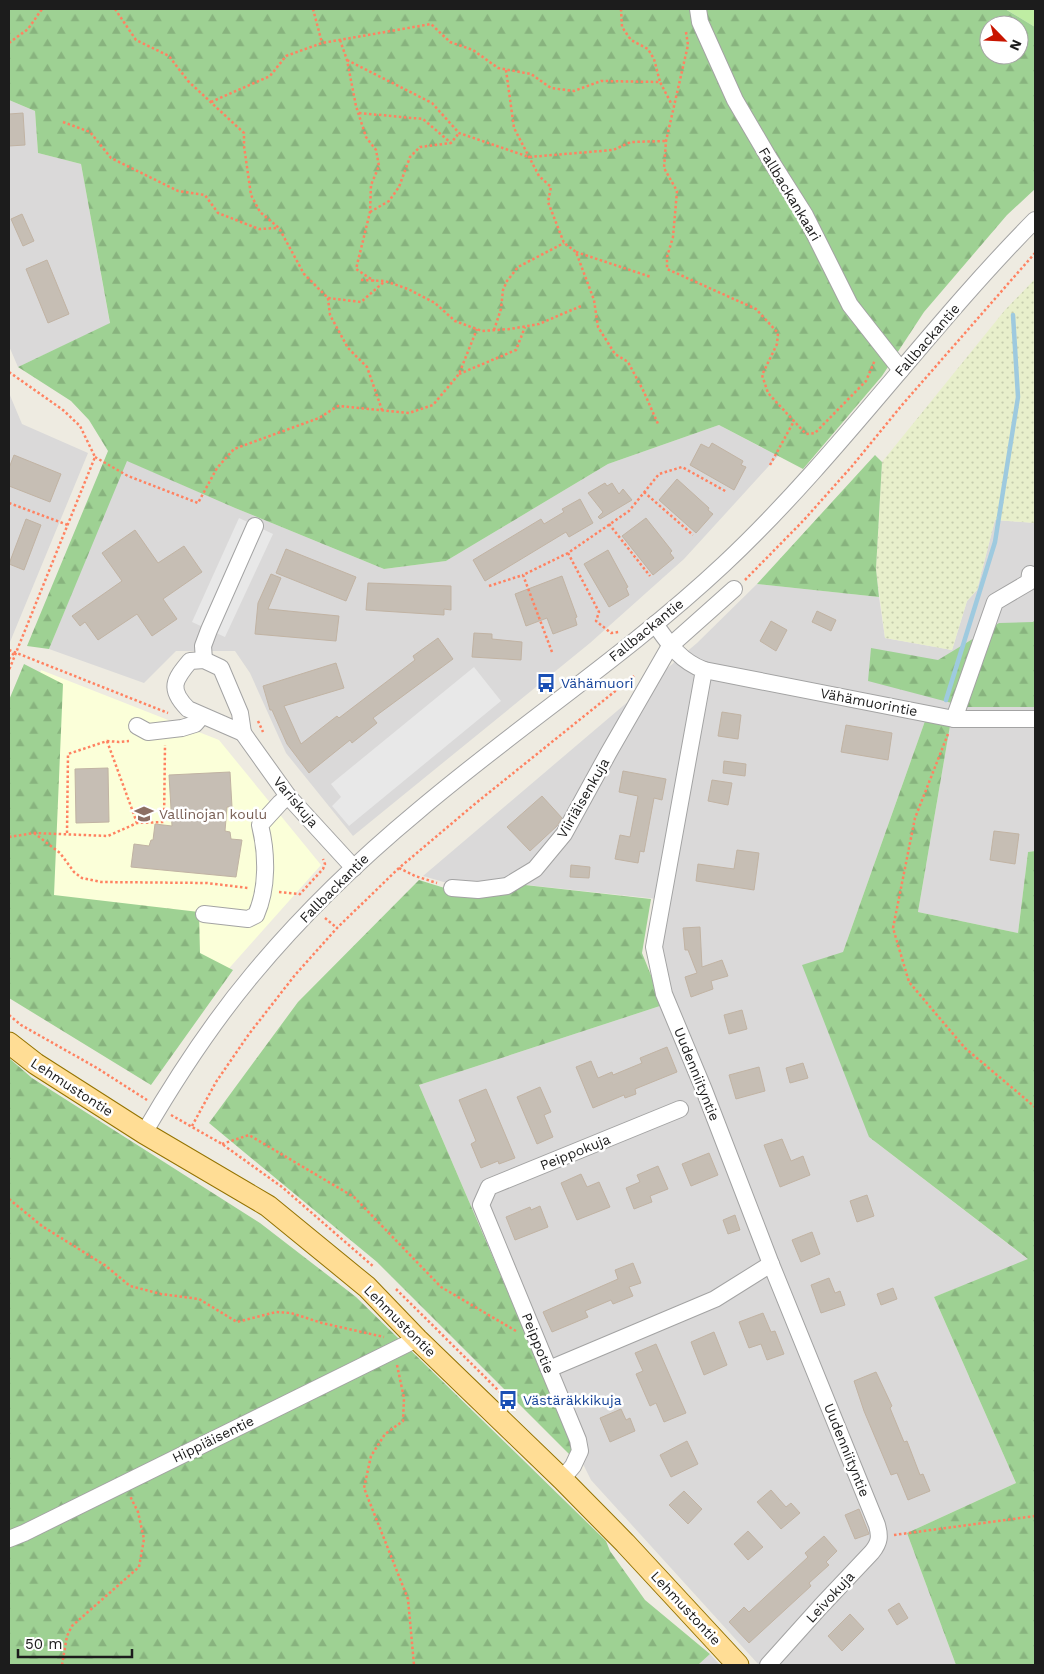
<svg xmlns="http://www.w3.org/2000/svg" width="1044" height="1674" font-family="'Work Sans',sans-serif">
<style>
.residential{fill:#dad9d9}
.education{fill:#fbffd9}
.farmland{fill:url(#farmland-dots)}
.grass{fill:#bfeda3}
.forest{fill:url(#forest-firs);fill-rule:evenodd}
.parking{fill:#e8e8e8}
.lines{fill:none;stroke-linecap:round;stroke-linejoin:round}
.stream{stroke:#9ecadf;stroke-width:4.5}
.building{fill:#c6beb4;stroke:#c1b3a3}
.minor-casing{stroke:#a3a3a3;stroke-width:18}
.major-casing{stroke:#947300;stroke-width:23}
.path{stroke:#ff8261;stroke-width:2.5;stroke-dasharray:2.5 2.5;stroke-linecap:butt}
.minor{stroke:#fff;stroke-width:16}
.major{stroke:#ffdd95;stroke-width:21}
.labels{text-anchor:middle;stroke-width:5;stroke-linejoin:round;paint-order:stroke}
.street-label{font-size:14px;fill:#1c1c1c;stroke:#fff}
.transit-label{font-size:14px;fill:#164399;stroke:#fff;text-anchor:start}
.education-label{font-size:14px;fill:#785e54;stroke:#fff;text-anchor:start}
</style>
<defs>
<pattern id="farmland-dots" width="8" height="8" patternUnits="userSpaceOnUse" patternTransform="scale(1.25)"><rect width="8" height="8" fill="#e8efcb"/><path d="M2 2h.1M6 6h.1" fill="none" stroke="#c6ccae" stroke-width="1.8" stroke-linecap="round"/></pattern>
<pattern id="forest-firs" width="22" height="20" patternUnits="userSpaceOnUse" patternTransform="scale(1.25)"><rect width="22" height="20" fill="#9ed193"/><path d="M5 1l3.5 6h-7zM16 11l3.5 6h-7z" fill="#88b37e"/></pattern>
</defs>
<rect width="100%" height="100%" fill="#eeebe1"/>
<g class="residential">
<path d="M9 100 35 111 38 153 81 164 110 324 18 367 9 346Z"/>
<path d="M9 393 22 424 88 453 10 642 9 641Z"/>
<path d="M719 425 778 456 684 559 590 643 353 836 286 753 250 673 235 651H176L144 683 49 649 126 460 235 508 384 569 446 561 608 464Z"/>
<path d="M995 520 1035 523V851L1028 852 1018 933 918 912 950 726 925 721 843 952 869 1137 1029 1260 934 1297 1016 1483 907 1533 956 1665H759L591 1480 574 1446 419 1085 663 1005 658 947 667 900 507 883 454 885 423 876 697 643 757 584 879 597 885 638 952 650 967 601 977 590Z"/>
<path d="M710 1654 720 1665H698Z"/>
</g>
<path class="education" d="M41 670 219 740 321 865 208 992 74 1008 9 762Z"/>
<path class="farmland" d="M1035 279V523L995 520 977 590 967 601 952 650 885 638 876 569 882 462 1005 310Z"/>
<path class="grass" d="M1005 9H1035V27Z"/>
<g class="forest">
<path d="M9 9H1005L1035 27V189L1007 215 924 312 882 376 803 469 719 425 608 464 446 561 384 569 235 508 127 461 49 649 27 646 108 451 89 420 71 401 18 367 110 323 81 164 38 153 35 111 9 100ZM989 25H1019V55H989Z"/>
<path d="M875 455 882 462 876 569 879 597 757 584Z"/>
<path d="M1035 620V707H967L868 681 871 648 938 660 999 623 1033 622Z"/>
<path d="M24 664 63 684 54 895 199 912 200 953 233 970 151 1085 9 998V700Z"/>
<path d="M925 721 950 726 918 912 1018 933 1028 852 1035 851V1665H956L907 1533 1016 1483 934 1297 1028 1259 869 1137 802 965 843 952Z"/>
<path d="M419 880 451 890 516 884 651 899 642 953 663 1005 419 1085 574 1446 569 1454 377 1262 209 1123 298 1002Z"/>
<path d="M9 1058 32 1078 260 1223 356 1297 606 1541 610 1551 645 1600 710 1654 698 1665H9Z"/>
</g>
<g class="parking">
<path d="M239 518 273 534 225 637 192 622Z"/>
<path d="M474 667 501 701 349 826 332 806 341 797 331 784Z"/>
</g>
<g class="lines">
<path class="stream" d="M946 700 995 542 1018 397 1013 315"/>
</g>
<g class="building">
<path d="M23 113 25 145 9 146V114Z"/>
<path d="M22 214 34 241 23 246 11 219Z"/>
<path d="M47 260 69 314 48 323 26 269Z"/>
<path d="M712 443 743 461 741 465 746 467 734 490 690 465 701 444 709 448Z"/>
<path d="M14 455 61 474 50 502 9 486V468Z"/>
<path d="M677 479 709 508 708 510 713 514 696 533 659 500Z"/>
<path d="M605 483 607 486 612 483 619 494 623 489 632 500 600 519 598 517 603 512 588 493Z"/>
<path d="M580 499 593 523 569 537 566 532 485 581 473 560 541 519 544 524 564 512 562 509Z"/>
<path d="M646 518 672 551 670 553 674 558 653 575 622 536Z"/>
<path d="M26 519 41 525 24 570 9 564Z"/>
<path d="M135 530 158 563 184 546 202 572 163 599 177 619 152 636 137 614 98 640 85 622 80 626 72 616 122 581 102 553Z"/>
<path d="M286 549 356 577 346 601 276 573Z"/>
<path d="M608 550 628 587 626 588 629 595 609 607 584 564Z"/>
<path d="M271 574 281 578 268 609 339 616 336 641 255 634 258 603Z"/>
<path d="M562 576 577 617 575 618 577 625 553 634 547 618 526 626 515 594Z"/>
<path d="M368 583 451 586V610L444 609V615L366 610Z"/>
<path d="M817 611 836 620 831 631 812 622Z"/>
<path d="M771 621 787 630 776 651 760 641Z"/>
<path d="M474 633 492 634V639L522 642 521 660 472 657Z"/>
<path d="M438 638 453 659 373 718 377 723 352 743 350 740 309 773 287 744 272 710H270L263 686 336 663 344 688 284 706 301 744 337 716 339 718 415 660 413 656Z"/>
<path d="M722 712 741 715 738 739 718 736Z"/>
<path d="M846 725 892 733 888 760 841 752Z"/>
<path d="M724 761 746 764 745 776 723 773Z"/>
<path d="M108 768 109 822 76 823 75 769Z"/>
<path d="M623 771 666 779 662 800 654 798 644 852 640 851 638 863 615 859 620 835 630 837 638 796 619 792Z"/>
<path d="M230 772 232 807H227L225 831 230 832 231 839 242 840 236 877 131 867 134 844 149 846 151 840H153L155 824 172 826 169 775Z"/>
<path d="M712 780 732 783 728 805 708 801Z"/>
<path d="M542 796 562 818 557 826 530 851 507 827Z"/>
<path d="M994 831 1019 834 1015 864 990 860Z"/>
<path d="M737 850 759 853 754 890 696 881 698 864 734 869Z"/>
<path d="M571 865 590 867 589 878 570 877Z"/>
<path d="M700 927 702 967 722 960 728 976 711 981 713 989 691 997 685 977 697 973 688 950H685L683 928Z"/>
<path d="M742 1010 747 1029 729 1034 724 1015Z"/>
<path d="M667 1047 677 1072 635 1089 636 1094 625 1098 624 1095 593 1108 576 1067 591 1061 598 1078 612 1072 613 1075 642 1063 640 1058Z"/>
<path d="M803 1063 808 1078 790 1083 786 1068Z"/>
<path d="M759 1067 765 1091 736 1099 729 1075Z"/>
<path d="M540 1087 551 1112 544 1115 553 1137 537 1144 517 1097Z"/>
<path d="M486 1089 515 1158 499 1164 498 1161 481 1168 471 1144 476 1141 459 1100Z"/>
<path d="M782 1139 791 1161 803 1156 810 1175 780 1187 764 1145Z"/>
<path d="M709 1153 718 1175 691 1186 682 1164Z"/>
<path d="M658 1166 668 1189 650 1196 652 1202 634 1209 626 1188 640 1182 637 1175Z"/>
<path d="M581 1174 587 1187 599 1182 610 1207 577 1220 561 1183Z"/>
<path d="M867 1195 874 1216 857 1222 850 1201Z"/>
<path d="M540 1206 548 1227 515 1240 506 1217 530 1207 531 1210Z"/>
<path d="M735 1215 740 1230 728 1234 723 1220Z"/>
<path d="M812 1232 820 1254 801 1262 792 1240Z"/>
<path d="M633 1263 641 1283 629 1287 633 1296 613 1304 611 1300 585 1311 588 1317 552 1332 543 1312 618 1279 615 1270Z"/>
<path d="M829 1278 835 1293 840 1291 845 1305 821 1313 811 1285Z"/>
<path d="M893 1288 897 1299 881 1305 877 1294Z"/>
<path d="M763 1313 771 1332 775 1331 784 1354 767 1360 761 1344 749 1348 739 1322Z"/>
<path d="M714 1332 727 1365 704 1375 691 1342Z"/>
<path d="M656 1344 686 1413 664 1422 656 1403 650 1406 636 1374 643 1371 635 1353Z"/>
<path d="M876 1372 892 1406 890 1408 904 1442 907 1441 920 1475 923 1474 930 1491 908 1500 897 1473 891 1475 864 1411 854 1381Z"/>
<path d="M621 1409 626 1420 630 1418 635 1431 610 1442 600 1418Z"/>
<path d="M687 1441 698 1464 671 1477 660 1455Z"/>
<path d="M771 1490 786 1507 791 1503 800 1513 781 1529 757 1502Z"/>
<path d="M684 1491 702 1509 688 1524 669 1505Z"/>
<path d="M859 1509 869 1534 855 1539 845 1515Z"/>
<path d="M748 1531 763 1547 748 1560 734 1544Z"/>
<path d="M824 1536 837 1551 826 1562 829 1565 809 1583 811 1586 749 1643 729 1622 744 1607 749 1612 808 1557 805 1553Z"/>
<path d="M899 1603 908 1618 897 1625 888 1610Z"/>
<path d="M850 1614 864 1629 842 1651 828 1636Z"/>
</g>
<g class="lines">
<g class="minor-casing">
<g id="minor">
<path d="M698 9 700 22 735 100 769 158 805 215 850 305 901 370"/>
<path d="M655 624C669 644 680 661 704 670L654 947 664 994 704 1090 771 1264 877 1525C880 1536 880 1542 872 1552L821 1606 768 1665"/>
<path d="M204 660 221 668 240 713 243 733 188 709C168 689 174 680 190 661Z"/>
<path d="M204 660 203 646 209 630 255 526"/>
<path d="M704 670 954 719H1035"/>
<path d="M954 719 995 602 1029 582 1030 574"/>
<path d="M137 726 148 732 182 728 195 724 202 716"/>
<path d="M243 733 288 796 354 868"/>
<path d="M452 888 478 890 507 886 535 869 564 834 609 752 670 646 734 589"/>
<path d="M204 914 248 919 256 915C268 888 267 853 260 825L280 803 288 796"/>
<path d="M144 1133C176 1078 212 1023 253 974 302 915 359 860 418 811 518 726 628 654 724 564 837 458 926 330 1035 220"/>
<path d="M549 1369 715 1299 771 1264"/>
<path d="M562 1479 573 1466 580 1451 578 1440 481 1205 489 1187 680 1109"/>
<path d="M9 1539 24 1533 417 1339"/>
</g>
</g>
<g class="major-casing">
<path id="major" d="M9 1043 36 1064 144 1133 268 1206 367 1287 417 1339 562 1479 625 1543 738 1665"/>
</g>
<g class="path">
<path d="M115 9 136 40 169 56 188 81 244 133V146L251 195 260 212 279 228 304 274 328 298 361 302 385 281"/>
<path d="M313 9 322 43"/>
<path d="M621 9 622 27 631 40 648 49 654 59 660 82"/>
<path d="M686 32 688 45 666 141 664 168 677 191 673 237 667 257V269L756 309 778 333 777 344 762 375 768 393 806 434 815 433 866 381 875 360"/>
<path d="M340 40 347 60 356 106 366 137 376 150 379 166 371 185 370 212 356 269 374 281"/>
<path d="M9 43 28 29 42 9"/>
<path d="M347 60 432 103 459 133 529 157 613 150 631 142 666 141"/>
<path d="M506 70 514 128 539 176 551 187 548 202 564 243 576 252 594 300 598 327 615 354 628 362 644 392 658 424"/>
<path d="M211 102 270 76 286 56 322 43 431 24 450 42 473 50 498 68 531 74 551 88 574 91 601 81 660 82 672 105"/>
<path d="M359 113 423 119 451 143"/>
<path d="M63 122 90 132 111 158 178 191 205 195 218 213 259 229 278 228"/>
<path d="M370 212 389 201 399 187 410 157 420 147 451 143 459 133"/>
<path d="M576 252 651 277"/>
<path d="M361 280 385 281 408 289 435 303 455 321 482 331 510 329 539 324 581 306"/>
<path d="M328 298 330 315 348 348 367 367 382 410"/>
<path d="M494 330 501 309 503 290 507 281 518 267 564 243"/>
<path d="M9 372 63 410 80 426 95 457 9 670"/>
<path d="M459 374 516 350 525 327"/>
<path d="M95 457 128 476 198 503 217 468 234 449 319 418 338 406 409 413 433 405 459 374 477 329"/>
<path d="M770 465 794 421"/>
<path d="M644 492 693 535"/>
<path d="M9 503 68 525"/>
<path d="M609 524 650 576"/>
<path d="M568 553 599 612 596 621 611 633 619 632"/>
<path d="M745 580 803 521 853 465 902 405 1035 253"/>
<path d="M489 586 523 575"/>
<path d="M9 650 168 713"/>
<path d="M552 652 523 575 568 553 629 511 659 474 682 467 727 492"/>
<path d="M9 659 14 653"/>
<path d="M258 721 263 732"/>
<path d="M948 734 915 818 893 928 909 982 965 1048 1035 1107"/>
<path d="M107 741 137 823"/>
<path d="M34 833 60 853 74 872 82 878 101 882 207 883 248 888"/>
<path d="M67 833 68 754 107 741 119 742 129 741"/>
<path d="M9 837 34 833 108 836 137 823 164 822 165 745"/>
<path d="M399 868 415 876 437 883"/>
<path d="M279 892 298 894"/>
<path d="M299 895 323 869 325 864 323 859"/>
<path d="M325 918 337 928"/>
<path d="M9 1015 21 1025 97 1068 147 1100"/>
<path d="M171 1115 222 1144 282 1187 374 1267"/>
<path d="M192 1126 216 1082 249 1034 295 975 337 928 399 868 476 803 634 676"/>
<path d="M222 1144 249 1135 354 1197 441 1287 516 1331"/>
<path d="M9 1199 42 1226 106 1266 130 1286 161 1294 199 1299 237 1322 276 1312 291 1313 322 1323 384 1337"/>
<path d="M396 1289 504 1396"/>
<path d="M397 1365 404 1398 403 1421 385 1434 371 1456 364 1488 408 1599 414 1665"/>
<path d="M894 1535 1035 1516"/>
<path d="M62 1665 67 1636 72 1626 139 1567 144 1539 138 1512 130 1496"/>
</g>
<use href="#minor" class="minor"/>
<use href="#major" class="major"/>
</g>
<defs>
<g id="bus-bare" transform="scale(1.5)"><path d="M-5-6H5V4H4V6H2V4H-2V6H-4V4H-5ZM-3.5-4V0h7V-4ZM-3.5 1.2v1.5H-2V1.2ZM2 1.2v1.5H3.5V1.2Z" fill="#1a4fb4" stroke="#fff" stroke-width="2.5" paint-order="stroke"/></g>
<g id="school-bare" transform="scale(1.5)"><path d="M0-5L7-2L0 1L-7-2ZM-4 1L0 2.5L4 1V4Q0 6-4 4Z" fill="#8d6e63" stroke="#fff" stroke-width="2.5" paint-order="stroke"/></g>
</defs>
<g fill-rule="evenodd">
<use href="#bus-bare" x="546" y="683"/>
<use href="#school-bare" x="144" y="814"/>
<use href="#bus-bare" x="508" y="1400"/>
</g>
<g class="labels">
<g class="street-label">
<text transform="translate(790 194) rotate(59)" y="5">Fallbackankaari</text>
<text transform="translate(927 340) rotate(-49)" y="5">Fallbackantie</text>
<text transform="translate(646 630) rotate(-39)" y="5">Fallbackantie</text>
<text transform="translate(869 702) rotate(11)" y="5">Vähämuorintie</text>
<text transform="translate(583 798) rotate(-60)" y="5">Viiriäisenkuja</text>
<text transform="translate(296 802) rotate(50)" y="5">Variskuja</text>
<text transform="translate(334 888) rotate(-45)" y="5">Fallbackantie</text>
<text transform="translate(697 1074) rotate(68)" y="5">Uudenniityntie</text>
<text transform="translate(72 1087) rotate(33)" y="5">Lehmustontie</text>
<text transform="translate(575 1152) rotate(-22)" y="5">Peippokuja</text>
<text transform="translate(400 1321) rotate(45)" y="5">Lehmustontie</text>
<text transform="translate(538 1343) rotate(68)" y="5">Peippotie</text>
<text transform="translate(213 1439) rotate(-26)" y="5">Hippiäisentie</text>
<text transform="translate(847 1450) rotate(68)" y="5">Uudenniityntie</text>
<text transform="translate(830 1597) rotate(-47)" y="5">Leivokuja</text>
<text transform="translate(686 1608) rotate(47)" y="5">Lehmustontie</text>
</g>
<g class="transit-label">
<text x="561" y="688">Vähämuori</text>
<text x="523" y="1405">Västäräkkikuja</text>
</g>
<g class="education-label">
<text x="159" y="819">Vallinojan koulu</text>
</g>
</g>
<rect width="1044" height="1674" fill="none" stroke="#1c1c1c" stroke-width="20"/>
<g transform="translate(1004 40) rotate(114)"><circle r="24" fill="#ffffff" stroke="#a4a4a4"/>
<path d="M0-4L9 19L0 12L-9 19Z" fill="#c81500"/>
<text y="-8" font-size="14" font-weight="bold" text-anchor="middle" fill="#1c1c1c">N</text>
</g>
<path d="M18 1649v8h114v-8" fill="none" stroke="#1c1c1c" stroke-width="2.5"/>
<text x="25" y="1649" font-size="15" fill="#1c1c1c" stroke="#ffffff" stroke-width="4" paint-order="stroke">50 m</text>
</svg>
